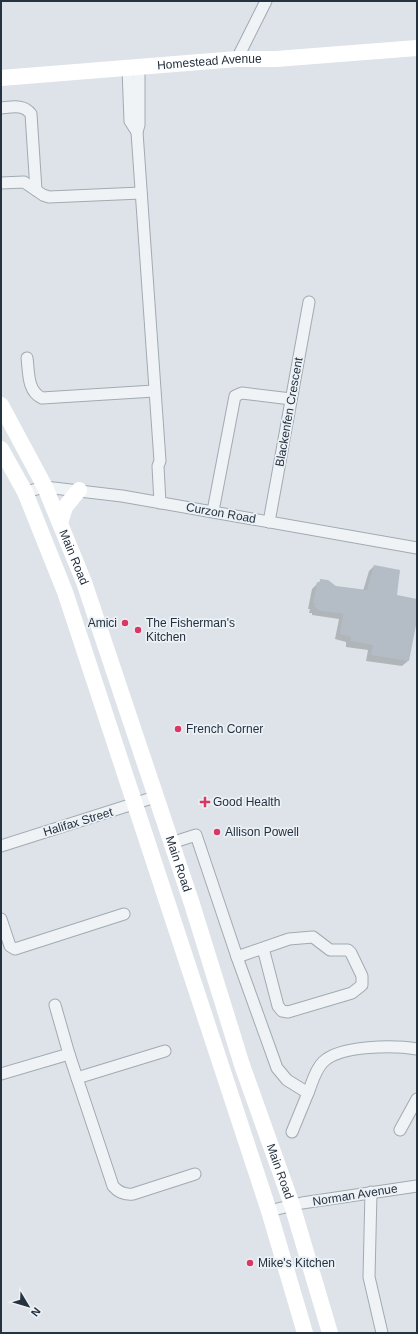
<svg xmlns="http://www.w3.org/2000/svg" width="418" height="1334" font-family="Helvetica,sans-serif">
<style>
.shadow{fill:#0003}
.building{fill:#b4bdc5}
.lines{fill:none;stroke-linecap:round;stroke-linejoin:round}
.street-casing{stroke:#a2aab2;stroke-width:13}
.street{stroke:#f0f3f6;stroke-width:11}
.secondary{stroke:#fff;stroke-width:16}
.poi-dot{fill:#d83863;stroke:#ecf1f6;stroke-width:1.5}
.labels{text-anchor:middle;stroke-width:3.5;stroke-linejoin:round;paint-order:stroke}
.street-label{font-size:12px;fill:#253240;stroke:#ecf1f6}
.poi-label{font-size:12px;fill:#253240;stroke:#ecf1f6;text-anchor:start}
</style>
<rect width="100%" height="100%" fill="#dde3e8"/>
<path class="shadow" d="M374 566 396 596 417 600V615L408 661 402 666 366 661 368 650 346 647V642L335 639 339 619 312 615V613H309L310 609H308L312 589 321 580 336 587 363 591 369 571Z"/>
<path class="building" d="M374 565 400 570 397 595 417 599V620L409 661 371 655 373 645 351 641V637L340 634 343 614 317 610V608L314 607 315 604 313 603 317 582 320 583V579L328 580 336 586 367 590Z"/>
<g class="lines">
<g class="street-casing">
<g id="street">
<path d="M237 59 266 1"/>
<path d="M139 68V125L137 132 160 461 158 466 160 503"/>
<path d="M128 69 130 121 137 132"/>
<path d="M1 108C12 107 24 104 31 114L36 190"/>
<path d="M1 183 24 182 43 195 49 197 141 193"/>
<path d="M27 358C29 372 27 391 42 398L154 391"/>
<path d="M25 492 45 487 122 496 417 548"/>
<path d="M213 511 235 396 242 393 291 399"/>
<path d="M269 522 309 302"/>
<path d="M171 843 196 835 237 957 289 939 313 937 330 950H348L351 953 362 976V985L352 993 288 1012 282 1011 278 1006 263 948"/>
<path d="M1 846 155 797"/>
<path d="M1 919 10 946 15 949 124 914"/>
<path d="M237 957 277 1068 287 1080 308 1093 292 1132"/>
<path d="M69 1054 113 1186C118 1192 124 1195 133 1194L195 1174"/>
<path d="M1 1074 69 1054 55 1005"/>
<path d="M77 1078 165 1051"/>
<path d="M308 1093C312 1083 315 1070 323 1062 340 1045 395 1045 417 1049"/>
<path d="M400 1130 417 1099"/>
<path d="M371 1192 369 1277 382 1333"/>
<path d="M269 1211 302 1203 417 1186"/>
</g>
</g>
<use href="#street" class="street"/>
<g class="secondary">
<path id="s1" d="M1 78 237 59H276L417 48"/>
<path id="s2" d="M1 405 45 487 84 582 192 904 242 1065 292 1205 330 1333"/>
<path d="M1 449 25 492 65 592 269 1211 305 1333"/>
<path d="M60 523 65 507 79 490"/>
</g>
</g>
<g class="poi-dot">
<circle cx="125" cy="623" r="4"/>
<circle cx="138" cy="630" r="4"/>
<circle cx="178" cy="729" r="4"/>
<path d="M203 796h4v4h4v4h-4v4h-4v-4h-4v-4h4z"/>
<circle cx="217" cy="832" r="4"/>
<circle cx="250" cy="1263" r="4"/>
</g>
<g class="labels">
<g class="street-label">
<text dy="4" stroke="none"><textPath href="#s1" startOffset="209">Homestead Avenue</textPath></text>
<text transform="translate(289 412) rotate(-80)" y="4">Blackenfen Crescent</text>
<text transform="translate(221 513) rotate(10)" y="4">Curzon Road</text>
<text dy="4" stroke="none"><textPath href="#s2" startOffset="169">Main Road</textPath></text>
<text transform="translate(78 822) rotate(-17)" y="4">Halifax Street</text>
<text dy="4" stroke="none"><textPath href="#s2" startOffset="493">Main Road</textPath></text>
<text dy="4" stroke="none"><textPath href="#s2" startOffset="817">Main Road</textPath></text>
<text transform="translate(355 1195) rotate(-9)" y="4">Norman Avenue</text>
</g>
<g class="poi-label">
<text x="117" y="627" text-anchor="end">Amici</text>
<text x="146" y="627">The Fisherman's<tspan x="146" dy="14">Kitchen</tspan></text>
<text x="186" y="733">French Corner</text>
<text x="213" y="806">Good Health</text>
<text x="225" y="836">Allison Powell</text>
<text x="258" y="1267">Mike's Kitchen</text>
</g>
</g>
<rect width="418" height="1334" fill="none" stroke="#253240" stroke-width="4"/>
<g transform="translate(28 1306) rotate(128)" stroke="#ecf1f6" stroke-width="3" paint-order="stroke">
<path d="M0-3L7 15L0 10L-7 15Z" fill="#253240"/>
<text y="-6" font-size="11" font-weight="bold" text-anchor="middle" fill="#253240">N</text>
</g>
</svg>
